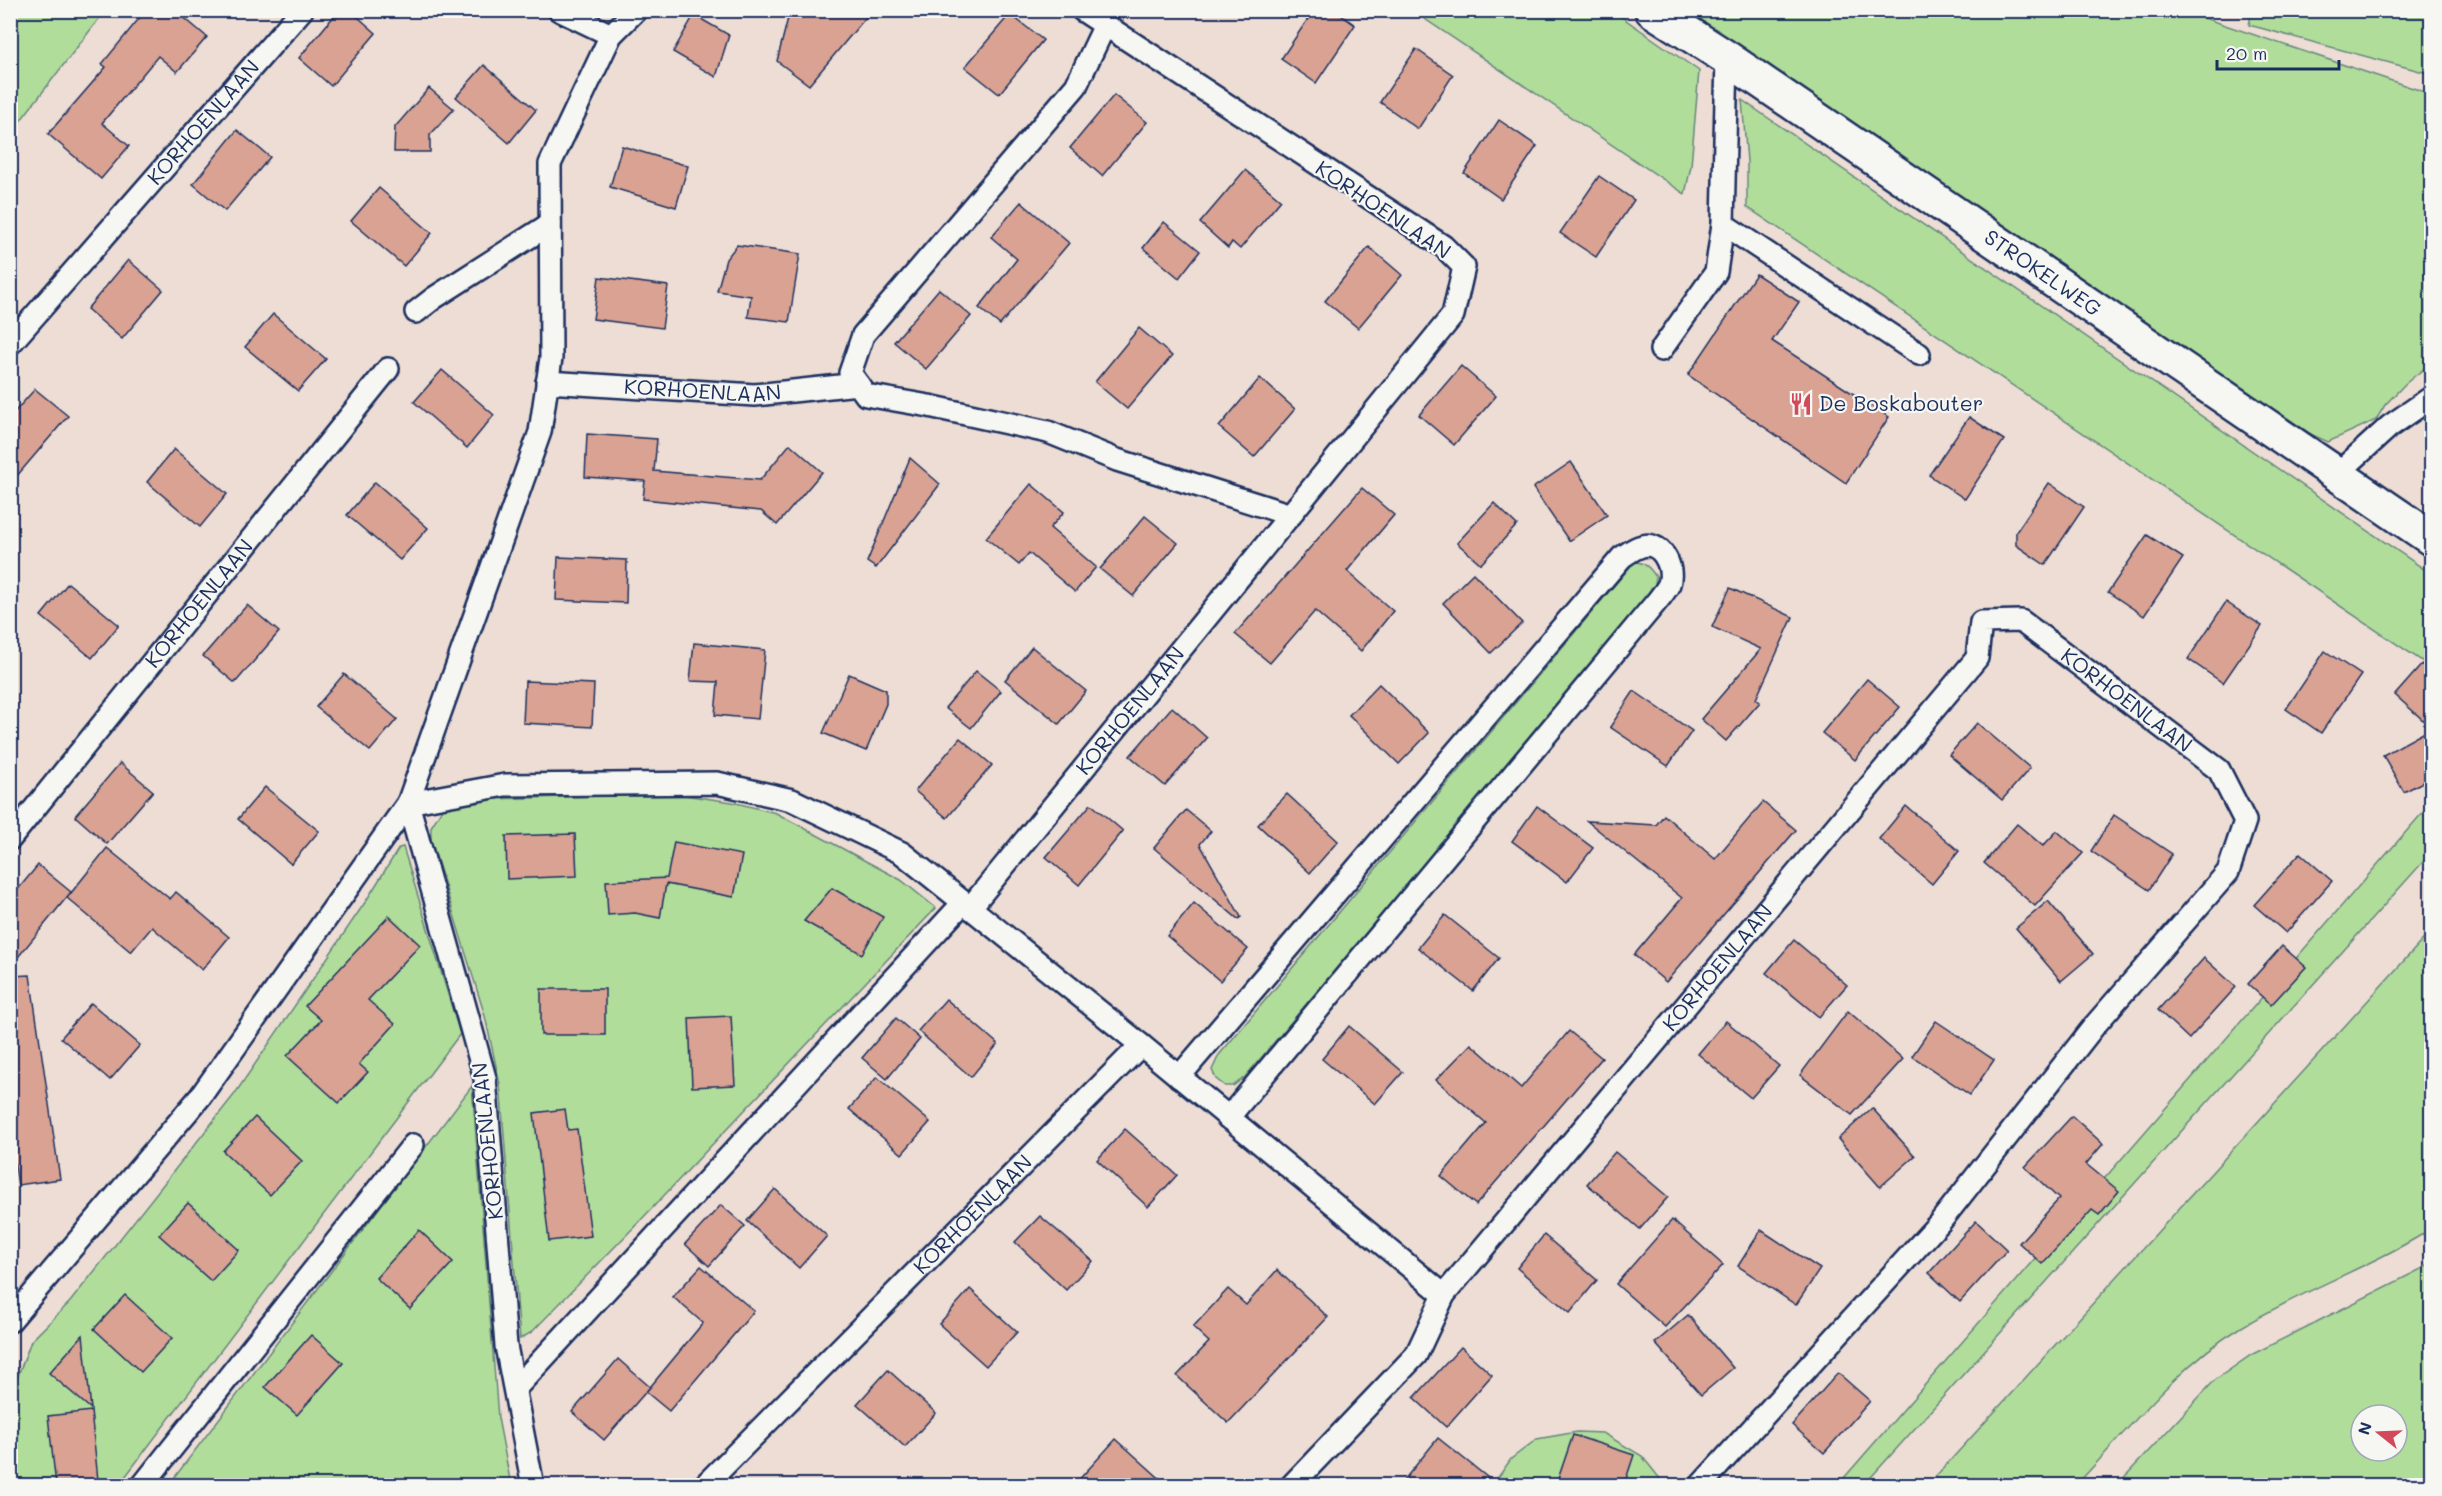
<svg xmlns="http://www.w3.org/2000/svg" width="2442" height="1496" font-family="Mali,sans-serif">
<style>
.green{fill:#b1dd9b;stroke:#66867c;stroke-width:1.5;fill-rule:evenodd}
.building{fill:#d9a292;stroke:#1b2f5e;stroke-width:1.5}
.lines{fill:none;stroke-linecap:round;stroke-linejoin:round}
.lane-casing{stroke:#1b2f5e;stroke-width:26}
.street-casing{stroke:#1b2f5e;stroke-width:38}
.lane{stroke:#f6f6f2;stroke-width:21}
.street{stroke:#f6f6f2;stroke-width:33}
.labels{text-anchor:middle;stroke-width:4.5;stroke-linejoin:round;paint-order:stroke}
.street-label{font-size:21px;fill:#1b2f5e;stroke:#f6f6f2}
.poi-label{font-size:21px;fill:#1b2f5e;stroke:#f6f6f2;text-anchor:start}
</style>
<rect width="100%" height="100%" fill="#edddd5"/>
<filter id="ink" filterUnits="userSpaceOnUse"><feTurbulence type="fractalNoise" baseFrequency=".0167" numOctaves="2"/><feDisplacementMap in="SourceGraphic" scale="12" xChannelSelector="R" yChannelSelector="G"/><feConvolveMatrix kernelMatrix="1 2 1 2 8 2 1 2 1" color-interpolation-filters="sRGB"/></filter>
<g filter="url(#ink)">
<g class="green">
<path d="M10 11H105L11 133H10Z"/>
<path d="M1413 11H1613L1699 71 1691 166 1685 194Z"/>
<path d="M1684 11H2175L2204 18 2431 94V363L2405 384 2385 405 2376 420 2328 442 2293 426Z"/>
<path d="M2252 11H2431V74L2249 25Z"/>
<path d="M1742 100 2431 574V667L1747 207V161Z"/>
<path d="M1634 562C1645 562 1650 568 1656 577L1654 590 1245 1077 1233 1086H1225L1216 1079 1212 1070 1219 1055Z"/>
<path d="M676 794 732 802 776 813 901 880 936 908 638 1223 532 1332 520 1339 500 1084 485 1016 431 840V827L444 806 494 799Z"/>
<path d="M2431 803V853L1864 1485 1837 1486Z"/>
<path d="M403 847 460 1034 119 1485H18L10 1397 31 1341 70 1302 234 1095 366 901 399 848Z"/>
<path d="M2431 931V1229C2371 1267 2302 1290 2240 1328 2176 1367 2127 1431 2076 1485H1928Z"/>
<path d="M472 1086 498 1418 511 1485 168 1486Z"/>
<path d="M2431 1264V1485H2117L2215 1380 2251 1355ZM2361 1415H2397V1451H2361Z"/>
<path d="M1577 1432 1603 1433 1642 1456 1661 1480 1656 1486H1492L1511 1459 1537 1439Z"/>
</g>
<g class="building">
<path d="M146 10H175L207 37 177 72 158 56 102 123 129 146 101 179 48 134 106 67 102 64Z"/>
<path d="M339 10H350L376 33 331 86 299 58Z"/>
<path d="M790 10H872L809 85 777 61Z"/>
<path d="M1314 10H1334L1355 25 1316 83 1281 59Z"/>
<path d="M1010 14 1043 40 999 94 965 67Z"/>
<path d="M694 15 729 35 716 77 673 52Z"/>
<path d="M1416 49 1453 75 1418 129 1380 102Z"/>
<path d="M484 65 536 110 509 143 456 97Z"/>
<path d="M429 88 454 109 430 135V152H394L395 127Z"/>
<path d="M1114 95 1147 122 1102 176 1070 148Z"/>
<path d="M1499 120 1537 146 1501 199 1464 173Z"/>
<path d="M237 130 270 157 225 211 193 184Z"/>
<path d="M622 146 688 166 676 207 610 187Z"/>
<path d="M1245 170 1281 200 1240 249 1232 242 1228 248 1200 223Z"/>
<path d="M1599 176 1634 200 1596 257 1560 233Z"/>
<path d="M379 188 432 233 404 266 351 221Z"/>
<path d="M1021 202 1069 243 1000 325 979 308 1017 259 991 237Z"/>
<path d="M1164 222 1200 251 1179 278 1143 248Z"/>
<path d="M737 245 800 254 789 322 748 317 751 296 717 291 726 259Z"/>
<path d="M1369 247 1402 275 1358 328 1325 301Z"/>
<path d="M128 260 163 290 122 339 87 309Z"/>
<path d="M1756 274 1799 302 1772 341 1889 417 1846 483 1688 375Z"/>
<path d="M599 277 668 286 662 328 593 319Z"/>
<path d="M939 289 971 316 926 369 894 342Z"/>
<path d="M273 314 326 359 298 391 245 347Z"/>
<path d="M1139 328 1172 356 1127 409 1095 382Z"/>
<path d="M1461 366 1496 396 1454 445 1419 415Z"/>
<path d="M442 370 494 415 467 448 414 402Z"/>
<path d="M1260 378 1295 409 1254 457 1219 427Z"/>
<path d="M35 389 68 416 10 484V417Z"/>
<path d="M1969 417 2004 440 1965 499 1929 475Z"/>
<path d="M587 434 657 439 654 471 760 480 790 444 822 472 777 525 761 511 643 499 645 481 585 477Z"/>
<path d="M174 449 227 494 200 527 147 482Z"/>
<path d="M910 458 940 484 876 568 867 562Z"/>
<path d="M1571 462 1607 515 1569 541 1533 488Z"/>
<path d="M375 482 428 528 400 560 347 515Z"/>
<path d="M2049 483 2084 507 2045 565 2016 545V532Z"/>
<path d="M1031 484 1064 512 1050 528 1096 567 1075 592 1029 553 1019 565 986 538Z"/>
<path d="M1362 488 1394 515 1347 571 1393 611 1361 651 1315 611 1270 663 1235 634Z"/>
<path d="M1494 503 1517 525 1481 564 1457 543Z"/>
<path d="M1145 516 1178 543 1133 596 1100 569Z"/>
<path d="M2147 535 2183 558 2144 616 2108 592Z"/>
<path d="M558 557 627 560 626 603 556 600Z"/>
<path d="M1473 573 1522 623 1491 653 1443 603Z"/>
<path d="M68 583 119 625 92 658 41 616Z"/>
<path d="M1730 588 1793 617 1756 699 1760 702 1726 741 1701 719 1761 649 1712 627Z"/>
<path d="M2226 602 2262 626 2223 683 2188 659Z"/>
<path d="M247 605 279 632 235 683 203 656Z"/>
<path d="M694 643 765 650 758 719 715 715 718 682 690 681Z"/>
<path d="M1032 647 1086 691 1059 724 1005 680Z"/>
<path d="M2325 651 2361 675 2321 733 2286 709Z"/>
<path d="M2432 653V728L2395 695Z"/>
<path d="M976 671 1001 691 971 728 945 708Z"/>
<path d="M344 674 397 719 370 751 316 707Z"/>
<path d="M849 674 886 690V704L866 751 823 733Z"/>
<path d="M1867 679 1900 707 1855 760 1822 733Z"/>
<path d="M525 681 594 684 592 727 523 723Z"/>
<path d="M1379 684 1429 733 1399 764 1349 715Z"/>
<path d="M1634 691 1692 731 1668 766 1610 727Z"/>
<path d="M1172 707 1207 738 1165 786 1130 756Z"/>
<path d="M1977 723 2030 768 2002 800 1949 755Z"/>
<path d="M2432 728V777L2404 792 2383 755Z"/>
<path d="M960 738 992 765 947 818 915 791Z"/>
<path d="M120 763 153 791 107 844 75 816Z"/>
<path d="M265 787 319 831 291 864 238 819Z"/>
<path d="M1287 794 1338 841 1310 873 1258 825Z"/>
<path d="M1763 802 1796 830 1666 982 1634 955 1682 898 1587 821 1656 825 1664 815 1715 859Z"/>
<path d="M1091 804 1123 831 1079 885 1046 857Z"/>
<path d="M1537 806 1593 848 1567 882 1512 841Z"/>
<path d="M1906 806 1959 851 1932 884 1879 839Z"/>
<path d="M1186 810 1211 831 1200 844 1241 917 1238 919 1154 848Z"/>
<path d="M2114 815 2172 854 2149 890 2091 851Z"/>
<path d="M2017 824 2043 846 2057 831 2083 853 2035 906 1984 863Z"/>
<path d="M575 834 577 876 507 879 506 836Z"/>
<path d="M674 842 742 855 734 897 666 884 660 918 635 913 608 915 606 881 667 878Z"/>
<path d="M107 848 170 899 176 892 229 937 202 970 152 927 131 952 67 898Z"/>
<path d="M2300 853 2332 881 2286 933 2254 905Z"/>
<path d="M38 865 71 892 10 967V899Z"/>
<path d="M832 888 883 917 862 954 804 921Z"/>
<path d="M2048 901 2093 954 2061 981 2016 928Z"/>
<path d="M1194 903 1248 949 1220 981 1167 936Z"/>
<path d="M1445 915 1499 958 1473 991 1418 948Z"/>
<path d="M389 916 420 945 368 1000 395 1024 359 1064 368 1072 339 1103 287 1056 321 1020 305 1006Z"/>
<path d="M1794 940 1847 985 1819 1017 1766 973Z"/>
<path d="M2282 946 2306 967 2271 1005 2248 984Z"/>
<path d="M2204 958 2236 987 2189 1039 2158 1010Z"/>
<path d="M30 975 60 1179 18 1185 10 1133V976Z"/>
<rect x="541" y="989" width="64" height="46"/>
<path d="M946 999 998 1044 971 1077 918 1031Z"/>
<path d="M91 1003 140 1045 110 1080 61 1038Z"/>
<path d="M1848 1011 1903 1059 1852 1115 1800 1075Z"/>
<path d="M731 1016 735 1085 692 1087 689 1018Z"/>
<path d="M896 1018 920 1039 887 1079 862 1058Z"/>
<path d="M1726 1021 1779 1066 1751 1098 1698 1054Z"/>
<path d="M1936 1021 1994 1060 1970 1095 1912 1056Z"/>
<path d="M1349 1026 1403 1072 1375 1104 1322 1059Z"/>
<path d="M1569 1031 1602 1058 1476 1205 1441 1176 1486 1123 1436 1080 1471 1044 1521 1088Z"/>
<path d="M877 1077 930 1122 902 1154 849 1109Z"/>
<path d="M1872 1108 1915 1156 1880 1187 1838 1139Z"/>
<path d="M565 1109 568 1130 577 1129 591 1236 549 1241 534 1113Z"/>
<path d="M2072 1116 2103 1144 2086 1164 2119 1191 2099 1215 2092 1210 2042 1264 2019 1243 2059 1199 2025 1167Z"/>
<path d="M255 1117 302 1161 270 1195 223 1151Z"/>
<path d="M1125 1129 1177 1175 1148 1207 1097 1160Z"/>
<path d="M1615 1152 1668 1197 1640 1229 1587 1184Z"/>
<path d="M775 1189 827 1236 799 1268 747 1221Z"/>
<path d="M188 1203 239 1250 211 1281 159 1235Z"/>
<path d="M721 1205 745 1226 709 1266 685 1244Z"/>
<path d="M1040 1216 1093 1261 1066 1290 1015 1242Z"/>
<path d="M1672 1220 1723 1265 1665 1327 1616 1284Z"/>
<path d="M1976 1221 2007 1250 1960 1302 1929 1273Z"/>
<path d="M419 1230 453 1262 410 1309 376 1278Z"/>
<path d="M1761 1230 1820 1269 1796 1305 1738 1266Z"/>
<path d="M1544 1235 1597 1280 1570 1313 1517 1268Z"/>
<path d="M701 1266 754 1311 669 1411 646 1392 703 1323 673 1297Z"/>
<path d="M1277 1270 1328 1317 1228 1423 1177 1376 1209 1342 1193 1327 1228 1289 1246 1305Z"/>
<path d="M970 1289 1017 1332 986 1366 939 1324Z"/>
<path d="M125 1295 172 1338 141 1372 94 1329Z"/>
<path d="M1688 1315 1733 1368 1701 1395 1655 1343Z"/>
<path d="M83 1335 91 1409 49 1373Z"/>
<path d="M311 1335 343 1363 297 1415 265 1387Z"/>
<path d="M1461 1347 1492 1375 1446 1427 1414 1398Z"/>
<path d="M618 1359 650 1387 604 1440 572 1412Z"/>
<path d="M888 1370 936 1413 905 1447 857 1404Z"/>
<path d="M1838 1373 1870 1401 1824 1453 1792 1425Z"/>
<path d="M91 1411 98 1480 56 1485 48 1416Z"/>
<path d="M1573 1435 1634 1455 1624 1485H1556Z"/>
<path d="M1438 1438 1497 1485H1400Z"/>
<path d="M1116 1439 1167 1485H1074Z"/>
</g>
<g class="lines">
<g class="lane-casing">
<g id="lane">
<path d="M559 10 611 35"/>
<path d="M1082 10 1105 25 1076 86 863 335 850 373 866 395 929 406 1048 432 1117 460 1291 515"/>
<path d="M1723 224 1919 354"/>
<path d="M416 312 434 298 550 224"/>
<path id="s1" d="M10 344 302 10"/>
<path d="M1661 350 1716 272 1723 224 1727 58"/>
<path id="s2" d="M547 382 755 395 858 384"/>
<path d="M2337 474 2390 426 2432 397"/>
<path id="s3" d="M10 839 388 369"/>
<path id="s4" d="M970 908 1453 315 1464 267 1443 246 1105 25"/>
<path d="M1179 1077 1622 557C1627 554 1633 549 1639 547 1660 538 1675 566 1669 584 1667 589 1662 595 1658 600L1228 1118"/>
<path d="M10 1321 200 1097 408 803 505 785 717 783 792 800 902 853 1141 1045 1444 1295"/>
<path d="M515 1389 963 903"/>
<path d="M142 1486 413 1145"/>
<path d="M533 1486 506 1346 485 1078 408 803 540 432 551 358 550 164 611 35 636 10"/>
<path id="s5" d="M704 1486 1141 1045"/>
<path id="s6" d="M1291 1486 1416 1355 1444 1295 1977 658 1981 622 2021 621 2219 770 2245 821 2228 872 2095 1025 1941 1221 1700 1486"/>
</g>
</g>
<g class="street-casing">
<g id="street">
<path id="s7" d="M1652 10 1727 58 2432 539"/>
</g>
</g>
<use href="#lane" class="lane"/>
<use href="#street" class="street"/>
</g>
</g>
<defs>
<g id="restaurant-bare" transform="scale(1.8)"><path d="M-5-6h1v4h1v-4h1v4h1v-4h1v5L-1.5 .5V6h-2V.5L-5-1ZM5-6V6H3V1.5H1.5Q1.5-4 5-6Z" fill="#d1495b" stroke="#f6f6f2" stroke-width="2.5" paint-order="stroke"/></g>
</defs>
<g fill-rule="evenodd">
<use href="#restaurant-bare" x="1801" y="404"/>
</g>
<g class="labels">
<g class="street-label">
<text dy="7" stroke="none"><textPath href="#s1" startOffset="294">KORHOENLAAN</textPath></text>
<text transform="translate(1383 210) rotate(34)" y="7">KORHOENLAAN</text>
<text dy="7" stroke="none"><textPath href="#s7" startOffset="471">STROKELWEG</textPath></text>
<text dy="7" stroke="none"><textPath href="#s2" startOffset="156">KORHOENLAAN</textPath></text>
<text dy="7" stroke="none"><textPath href="#s3" startOffset="302">KORHOENLAAN</textPath></text>
<text dy="7" stroke="none"><textPath href="#s6" startOffset="1286">KORHOENLAAN</textPath></text>
<text dy="7" stroke="none"><textPath href="#s4" startOffset="254">KORHOENLAAN</textPath></text>
<text dy="7" stroke="none"><textPath href="#s6" startOffset="674">KORHOENLAAN</textPath></text>
<text transform="translate(488 1141) rotate(-96)" y="7">KORHOENLAAN</text>
<text dy="7" stroke="none"><textPath href="#s5" startOffset="382">KORHOENLAAN</textPath></text>
</g>
<g class="poi-label">
<text x="1819" y="411">De Boskabouter</text>
</g>
</g>
<rect width="2442" height="1496" fill="none" stroke="#f6f6f2" stroke-width="36"/>
<rect x="18" y="18" width="2406" height="1460" fill="none" stroke="#1b2f5e" stroke-width="2" filter="url(#ink)"/>
<g transform="translate(2379 1433) rotate(288)"><circle r="28" fill="#f6f6f2" stroke="#9ea6b7" stroke-width="1.5"/>
<path d="M0-4.5L10 22L0 15L-10 22Z" fill="#d1495b"/>
<text y="-9" font-size="16" font-weight="bold" text-anchor="middle" fill="#1b2f5e">N</text>
</g>
<path d="M2217 60v9h122v-9" fill="none" stroke="#1b2f5e" stroke-width="3"/>
<text x="2226" y="60" font-size="18" fill="#1b2f5e" stroke="#f6f6f2" stroke-width="4.5" paint-order="stroke">20 m</text>
</svg>
